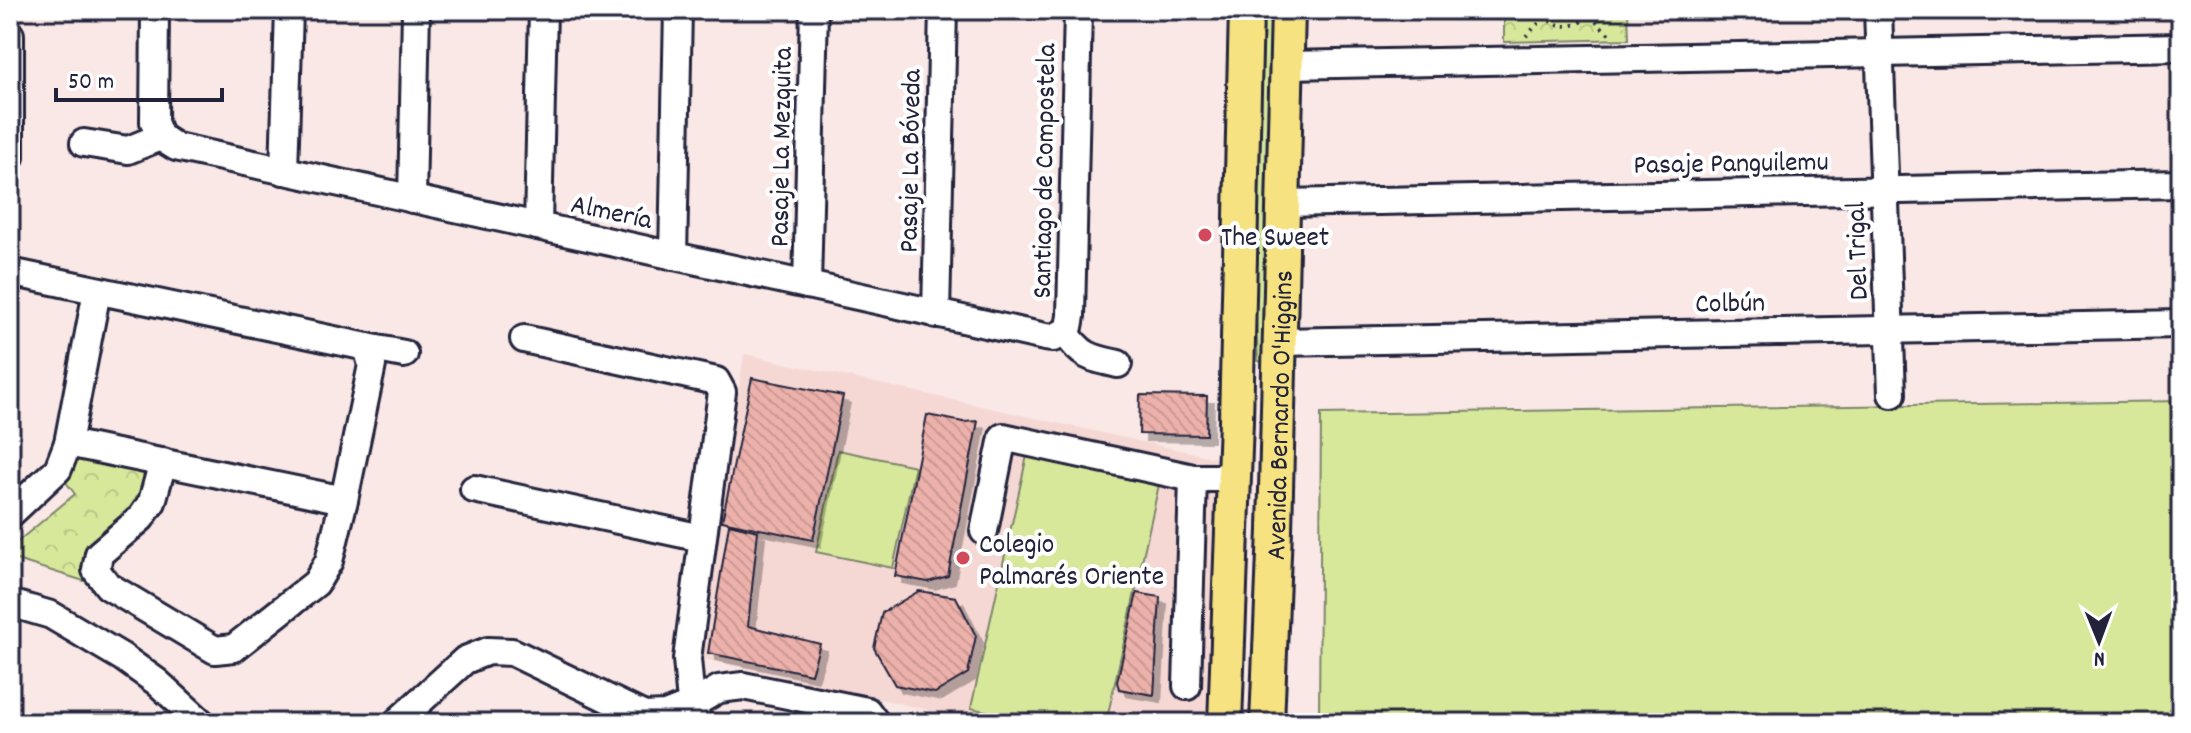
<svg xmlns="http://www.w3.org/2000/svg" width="2191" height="733" font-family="Dekko,sans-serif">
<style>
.built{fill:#f5d8d4}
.green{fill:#d8e89b;stroke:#7d856b;stroke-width:2}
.forest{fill:url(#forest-crowns);stroke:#7d856b;stroke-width:2}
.building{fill:url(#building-back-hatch);stroke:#22223b;stroke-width:2;filter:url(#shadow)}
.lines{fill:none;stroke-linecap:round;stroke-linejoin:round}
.minor-casing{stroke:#22223b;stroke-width:32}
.major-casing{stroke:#22223b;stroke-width:38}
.path{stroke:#22223b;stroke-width:4;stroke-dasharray:2 6;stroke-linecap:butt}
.minor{stroke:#fff;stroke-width:26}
.major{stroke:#f6e281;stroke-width:32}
.poi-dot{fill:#d1495b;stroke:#fff;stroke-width:3}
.labels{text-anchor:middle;stroke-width:8;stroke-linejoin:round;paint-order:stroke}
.street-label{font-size:28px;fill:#22223b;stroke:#fff}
.poi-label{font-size:28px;fill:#22223b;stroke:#fff;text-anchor:start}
</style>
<defs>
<pattern id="forest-crowns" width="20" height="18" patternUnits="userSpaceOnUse" patternTransform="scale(2)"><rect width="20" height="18" fill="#d8e89b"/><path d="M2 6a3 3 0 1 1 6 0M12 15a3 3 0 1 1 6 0" fill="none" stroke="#b9c786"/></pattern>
<pattern id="building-back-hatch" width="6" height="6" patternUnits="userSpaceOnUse" patternTransform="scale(2)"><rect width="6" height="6" fill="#ecb1aa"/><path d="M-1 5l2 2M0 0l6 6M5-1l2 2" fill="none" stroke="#ca9893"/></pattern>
<filter id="shadow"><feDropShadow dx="7" dy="7" stdDeviation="0" flood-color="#0004"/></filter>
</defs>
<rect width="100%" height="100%" fill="#f9e8e6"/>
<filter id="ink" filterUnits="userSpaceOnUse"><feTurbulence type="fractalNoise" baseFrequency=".0125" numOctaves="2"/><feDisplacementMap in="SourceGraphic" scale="16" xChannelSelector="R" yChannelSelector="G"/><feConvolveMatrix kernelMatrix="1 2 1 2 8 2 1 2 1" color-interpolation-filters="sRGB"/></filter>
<g filter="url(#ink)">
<path class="built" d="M744 354 1216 458 1205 723H986L700 658Z"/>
<g class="green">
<path d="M1258 10H1283L1268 363 1258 361 1252 231Z"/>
<path d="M2181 401V723H1319L1321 414Z"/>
<path d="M838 450 915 466 893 568 816 552Z"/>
<path d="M1028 451 1160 480 1106 723H1039L971 708Z"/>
</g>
<g class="forest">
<path d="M1504 10H1628L1629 39 1504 42Z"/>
<path d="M79 453 142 466 153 475 142 505 96 542 84 581 10 558V548L75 494 65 481Z"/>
</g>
<g class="building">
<path d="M752 378 843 396 813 540 722 521Z"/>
<path d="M1140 395 1207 396 1206 435 1139 434Z"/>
<path d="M927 415 963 422 978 421 948 576 928 582 895 576Z"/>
<path d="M729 524 758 531 748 626 820 644 811 674 708 653Z"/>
<path d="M919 591 956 597 976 636 968 673 935 693 895 685 874 648 882 613Z"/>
<path d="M1137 593 1160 597 1154 695 1119 689 1117 682Z"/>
</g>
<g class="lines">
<g class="minor-casing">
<g id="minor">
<path d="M155 10 154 122 160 137 176 147 1045 337 1053 338 1065 332"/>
<path d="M1878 10 1892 394"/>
<path d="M10 35V157"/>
<path d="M1287 65 2181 47"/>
<path d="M84 143 128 150 160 137"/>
<path d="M284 171 289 10"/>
<path d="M412 199 416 10"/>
<path d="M1283 203 2181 184"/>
<path d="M538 226 543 10"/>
<path d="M673 256 678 10"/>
<path d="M10 272 367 347 372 365 344 500 329 561 316 583 234 648 215 650 108 586 96 570 99 554 141 518 152 502 163 462"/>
<path d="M807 285 814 10"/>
<path d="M936 314 943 10"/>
<path d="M1065 332 1069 327 1071 316 1078 10"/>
<path d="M1065 332C1081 356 1090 358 1118 364"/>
<path d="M524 339 716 381 722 392 687 659 690 692 698 723"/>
<path d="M1279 342 2181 324"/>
<path d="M367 347 404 354"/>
<path d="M68 443 344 500"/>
<path d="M474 489 702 538"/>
<path d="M10 514 58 469 68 443 97 291"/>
<path d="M984 531 1003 437 1193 478H1234"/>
<path d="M10 603 51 615 122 657 157 682 202 723"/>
<path d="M1187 686 1193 478"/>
<path d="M396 723 465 660 488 651 512 652 644 716 665 715 693 704 719 689 743 686 867 711 876 723"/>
</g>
</g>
<g class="major-casing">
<g id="major">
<path d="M1225 723 1236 421 1246 10"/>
<path id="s1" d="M1267 723 1275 530 1288 10"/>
</g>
</g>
<g class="path">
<path d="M1538 10C1553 30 1579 32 1594 10"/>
<path d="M1590 16 1610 35"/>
<path d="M1526 36 1544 18"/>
</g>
<use href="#minor" class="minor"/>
<use href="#major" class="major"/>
</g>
</g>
<g class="poi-dot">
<circle cx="1205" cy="235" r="8"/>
<circle cx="963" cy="558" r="8"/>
</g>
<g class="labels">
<g class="street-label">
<text transform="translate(779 147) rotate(-89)" y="10">Pasaje La Mezquita</text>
<text transform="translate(908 161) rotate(-89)" y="10">Pasaje La Bóveda</text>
<text transform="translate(1731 161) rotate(-1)" y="10">Pasaje Panguilemu</text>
<text transform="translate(1042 171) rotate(-89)" y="10">Santiago de Compostela</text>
<text transform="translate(612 210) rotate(12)" y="10">Almería</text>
<text transform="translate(1855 251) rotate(-92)" y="10">Del Trigal</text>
<text transform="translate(1730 301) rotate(-1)" y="10">Colbún</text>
<text dy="10" stroke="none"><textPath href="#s1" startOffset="308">Avenida Bernardo O'Higgins</textPath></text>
</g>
<g class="poi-label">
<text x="1221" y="245">The Sweet</text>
<text x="979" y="552">Colegio<tspan x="979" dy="32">Palmarés Oriente</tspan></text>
</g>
</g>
<rect width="2191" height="733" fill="none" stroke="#fff" stroke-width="40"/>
<rect x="20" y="20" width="2151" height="693" fill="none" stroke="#22223b" stroke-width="3" filter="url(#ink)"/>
<g transform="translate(2099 641) rotate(179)" stroke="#ffffff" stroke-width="6" paint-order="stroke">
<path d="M0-6L14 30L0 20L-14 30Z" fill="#22223b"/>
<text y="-12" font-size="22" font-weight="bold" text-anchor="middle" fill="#22223b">N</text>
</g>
<path d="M56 88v12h166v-12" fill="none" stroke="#22223b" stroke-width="4"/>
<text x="68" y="88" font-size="24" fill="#22223b" stroke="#ffffff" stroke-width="6" paint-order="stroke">50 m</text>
</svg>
